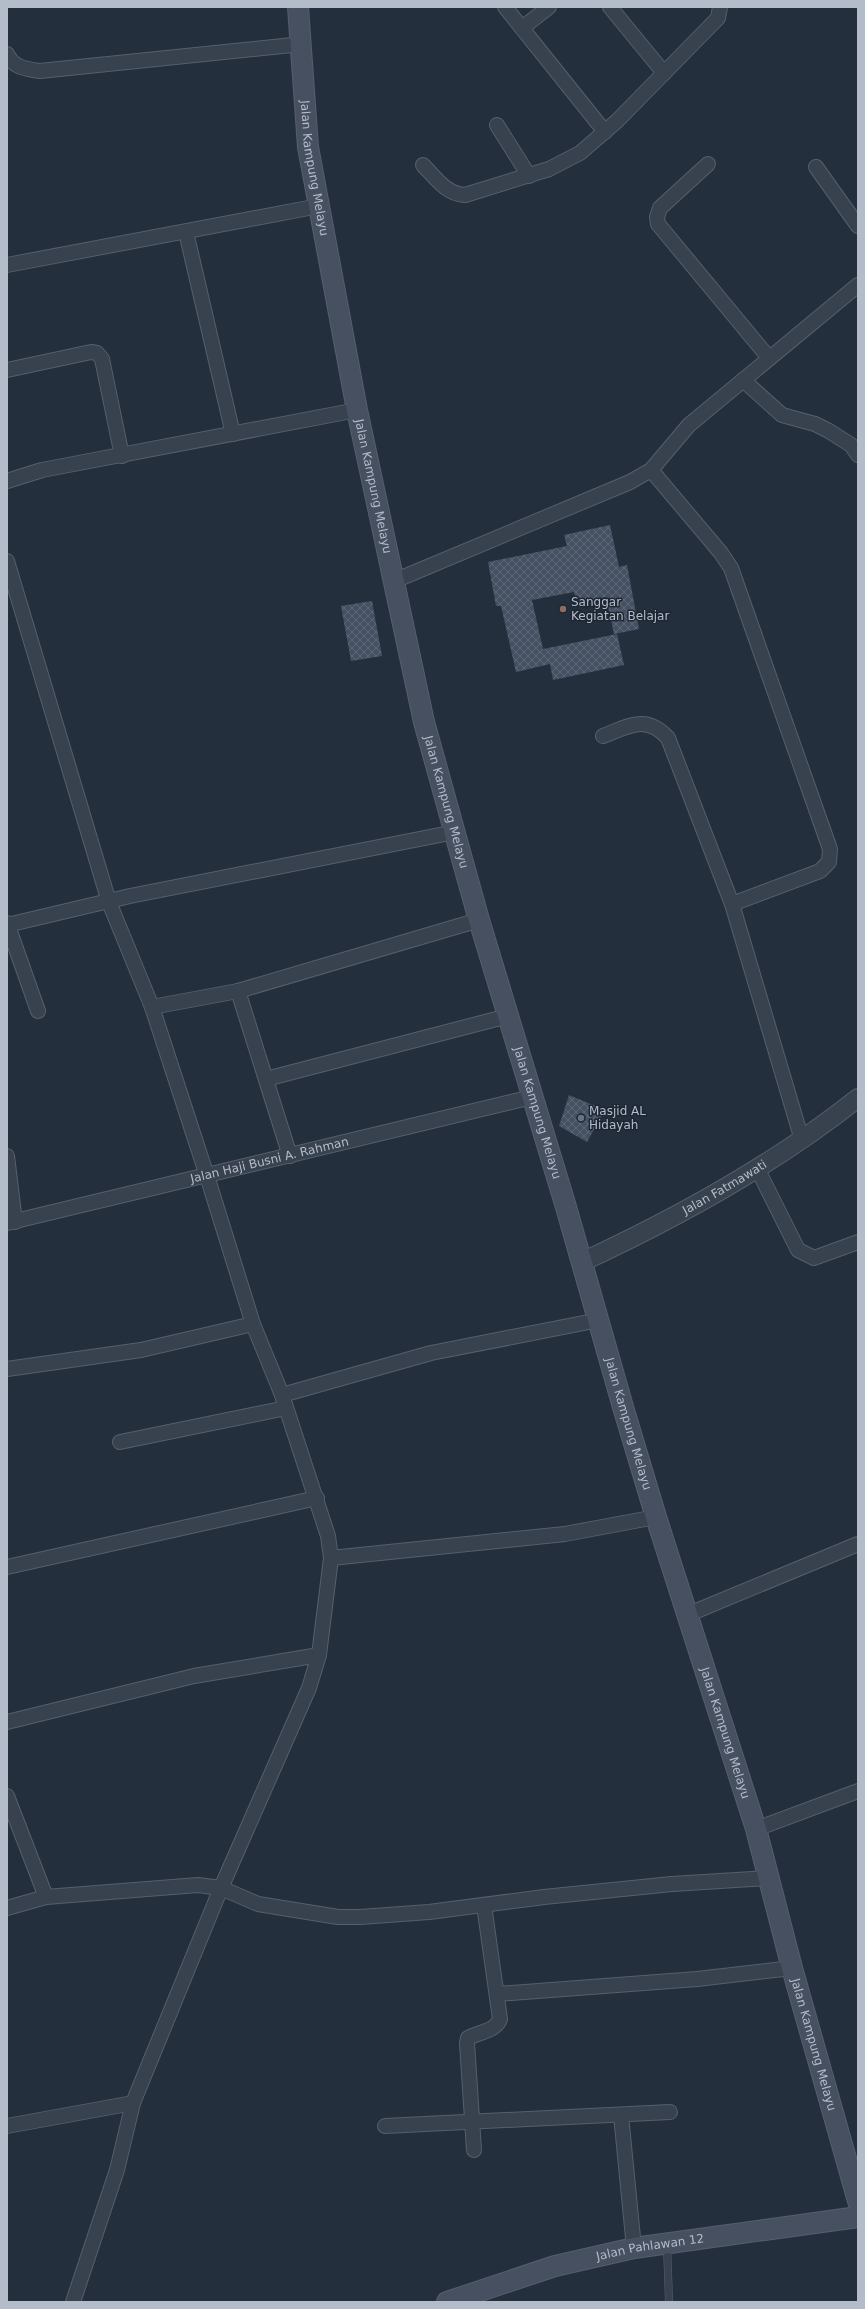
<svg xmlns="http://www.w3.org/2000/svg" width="865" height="2309" font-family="'DejaVu Sans',sans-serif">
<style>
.building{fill:url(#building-cross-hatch)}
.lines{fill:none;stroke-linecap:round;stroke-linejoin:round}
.service-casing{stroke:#565f6c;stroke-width:8}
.minor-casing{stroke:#565f6c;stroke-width:16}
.tertiary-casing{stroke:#565f6c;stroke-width:20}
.secondary-casing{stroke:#565f6c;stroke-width:22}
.service{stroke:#38414e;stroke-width:7}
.minor{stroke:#38414e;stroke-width:14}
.tertiary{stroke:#38414e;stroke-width:18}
.secondary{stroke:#465061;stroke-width:20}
.education-dot{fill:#8d6e63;stroke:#1d2633;stroke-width:1.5}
.worship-dot{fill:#6b7280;stroke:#1d2633;stroke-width:1.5}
.labels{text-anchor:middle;stroke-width:3;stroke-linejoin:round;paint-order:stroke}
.street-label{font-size:12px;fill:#b4bcc9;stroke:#1d2633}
.poi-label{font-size:12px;fill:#b4bcc9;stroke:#1d2633;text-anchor:start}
</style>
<defs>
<pattern id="building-cross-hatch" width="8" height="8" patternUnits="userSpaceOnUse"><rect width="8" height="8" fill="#455162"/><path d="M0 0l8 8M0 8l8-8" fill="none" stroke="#5d6877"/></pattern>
</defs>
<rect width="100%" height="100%" fill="#242f3e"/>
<g class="building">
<path d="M610 525 619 567 627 565 639 629 614 634 606 597 576 602 574 592 532 600 543 649 617 634 624 665 553 680 550 664 516 672 501 606H496L488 562 567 546 564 535Z"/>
<path d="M372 601 382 656 351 661 341 606Z"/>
<path d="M569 1095 605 1110 587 1142 559 1126Z"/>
</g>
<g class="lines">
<g class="service-casing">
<path id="service" d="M667 2244 669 2302"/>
</g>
<g class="minor-casing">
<g id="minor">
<path d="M505 7 605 132"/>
<path d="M610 7 664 73"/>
<path d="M522 28 549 7"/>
<path d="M7 54C13 68 27 69 40 71L302 44"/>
<path d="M497 125 529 176"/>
<path d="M708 164 660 208 657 217 658 224 769 358"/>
<path d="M423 165C436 178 446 194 465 195L549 169 580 153 617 121 718 18 720 7"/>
<path d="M816 167 858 226"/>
<path d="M186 232 233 434"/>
<path d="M7 265 319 206"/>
<path d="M7 370 91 352 97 353 102 359 122 456"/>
<path d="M743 380 782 415 815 424 829 431 851 445 858 455"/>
<path d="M651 470 721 553 731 568 830 849 829 862 820 871 732 904"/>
<path d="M7 481 42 470 357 410"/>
<path d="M7 561 109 902 152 1007 238 991"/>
<path d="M394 581 630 482 651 470 689 425 858 285"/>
<path d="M603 736C629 726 646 714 668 738L732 904 802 1140"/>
<path d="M7 923 38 1011"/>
<path d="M7 925 130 896 455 832"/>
<path d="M266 1079 508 1016"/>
<path d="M7 1156 15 1222"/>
<path d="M290 1156 238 991 479 920"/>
<path d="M757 1168 798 1250 814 1258 858 1242"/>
<path id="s1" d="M7 1223 532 1097"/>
<path d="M7 1369 141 1350 253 1324"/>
<path d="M282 1395 431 1353 599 1320"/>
<path d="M120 1442 286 1408"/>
<path d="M331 1558 565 1534 656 1517"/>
<path d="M7 1567 317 1498"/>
<path d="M689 1614 858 1544"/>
<path d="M7 1722 194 1676 319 1655"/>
<path d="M7 1796 46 1897"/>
<path d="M756 1829 858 1791"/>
<path d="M7 1908 46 1897 198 1885 221 1888 258 1904 338 1917H360L429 1912 544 1897 672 1884 769 1878"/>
<path d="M497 1994 697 1979 792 1968"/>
<path d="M621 2115 634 2248"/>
<path d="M7 2126 133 2103"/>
<path d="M385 2126 670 2112"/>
<path d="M474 2150 467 2043 468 2038C479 2032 496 2031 500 2019L484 1905"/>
<path d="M73 2302 117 2170 133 2103 221 1888 309 1688 319 1655 331 1558 328 1536 282 1395 253 1324 207 1176 152 1007"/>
</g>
</g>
<g class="tertiary-casing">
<g id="tertiary">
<path id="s2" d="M582 1262C677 1218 776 1163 858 1098"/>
</g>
</g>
<g class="secondary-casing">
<g id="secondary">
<path id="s3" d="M298 7 308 147 357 410 424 722 479 920 566 1207 623 1407 656 1517 756 1829 792 1968 858 2201"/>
<path id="s4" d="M447 2302 555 2266 634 2248 858 2217"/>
</g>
</g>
<use href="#service" class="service"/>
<use href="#minor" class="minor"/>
<use href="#tertiary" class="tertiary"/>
<use href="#secondary" class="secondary"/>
</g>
<circle class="education-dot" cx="563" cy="609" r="4"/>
<circle class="worship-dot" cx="581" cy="1118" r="4"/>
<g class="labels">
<g class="street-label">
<text dy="4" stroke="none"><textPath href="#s3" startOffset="162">Jalan Kampung Melayu</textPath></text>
<text dy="4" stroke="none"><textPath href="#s3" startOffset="486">Jalan Kampung Melayu</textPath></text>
<text dy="4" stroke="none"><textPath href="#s3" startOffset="810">Jalan Kampung Melayu</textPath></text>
<text dy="4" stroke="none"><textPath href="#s3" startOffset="1134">Jalan Kampung Melayu</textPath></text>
<text dy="4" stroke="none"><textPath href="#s1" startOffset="270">Jalan Haji Busni A. Rahman</textPath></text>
<text dy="4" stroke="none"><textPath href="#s2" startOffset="161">Jalan Fatmawati</textPath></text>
<text dy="4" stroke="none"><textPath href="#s3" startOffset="1458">Jalan Kampung Melayu</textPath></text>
<text dy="4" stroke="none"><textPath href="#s3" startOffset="1782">Jalan Kampung Melayu</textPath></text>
<text dy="4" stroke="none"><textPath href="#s3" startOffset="2106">Jalan Kampung Melayu</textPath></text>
<text dy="4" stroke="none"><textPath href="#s4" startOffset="211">Jalan Pahlawan 12</textPath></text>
</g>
<g class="poi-label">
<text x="571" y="606">Sanggar<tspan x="571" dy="14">Kegiatan Belajar</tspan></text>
<text x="589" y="1115">Masjid AL<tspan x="589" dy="14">Hidayah</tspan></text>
</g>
</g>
<rect width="865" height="2309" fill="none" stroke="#b4bcc9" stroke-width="16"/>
</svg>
